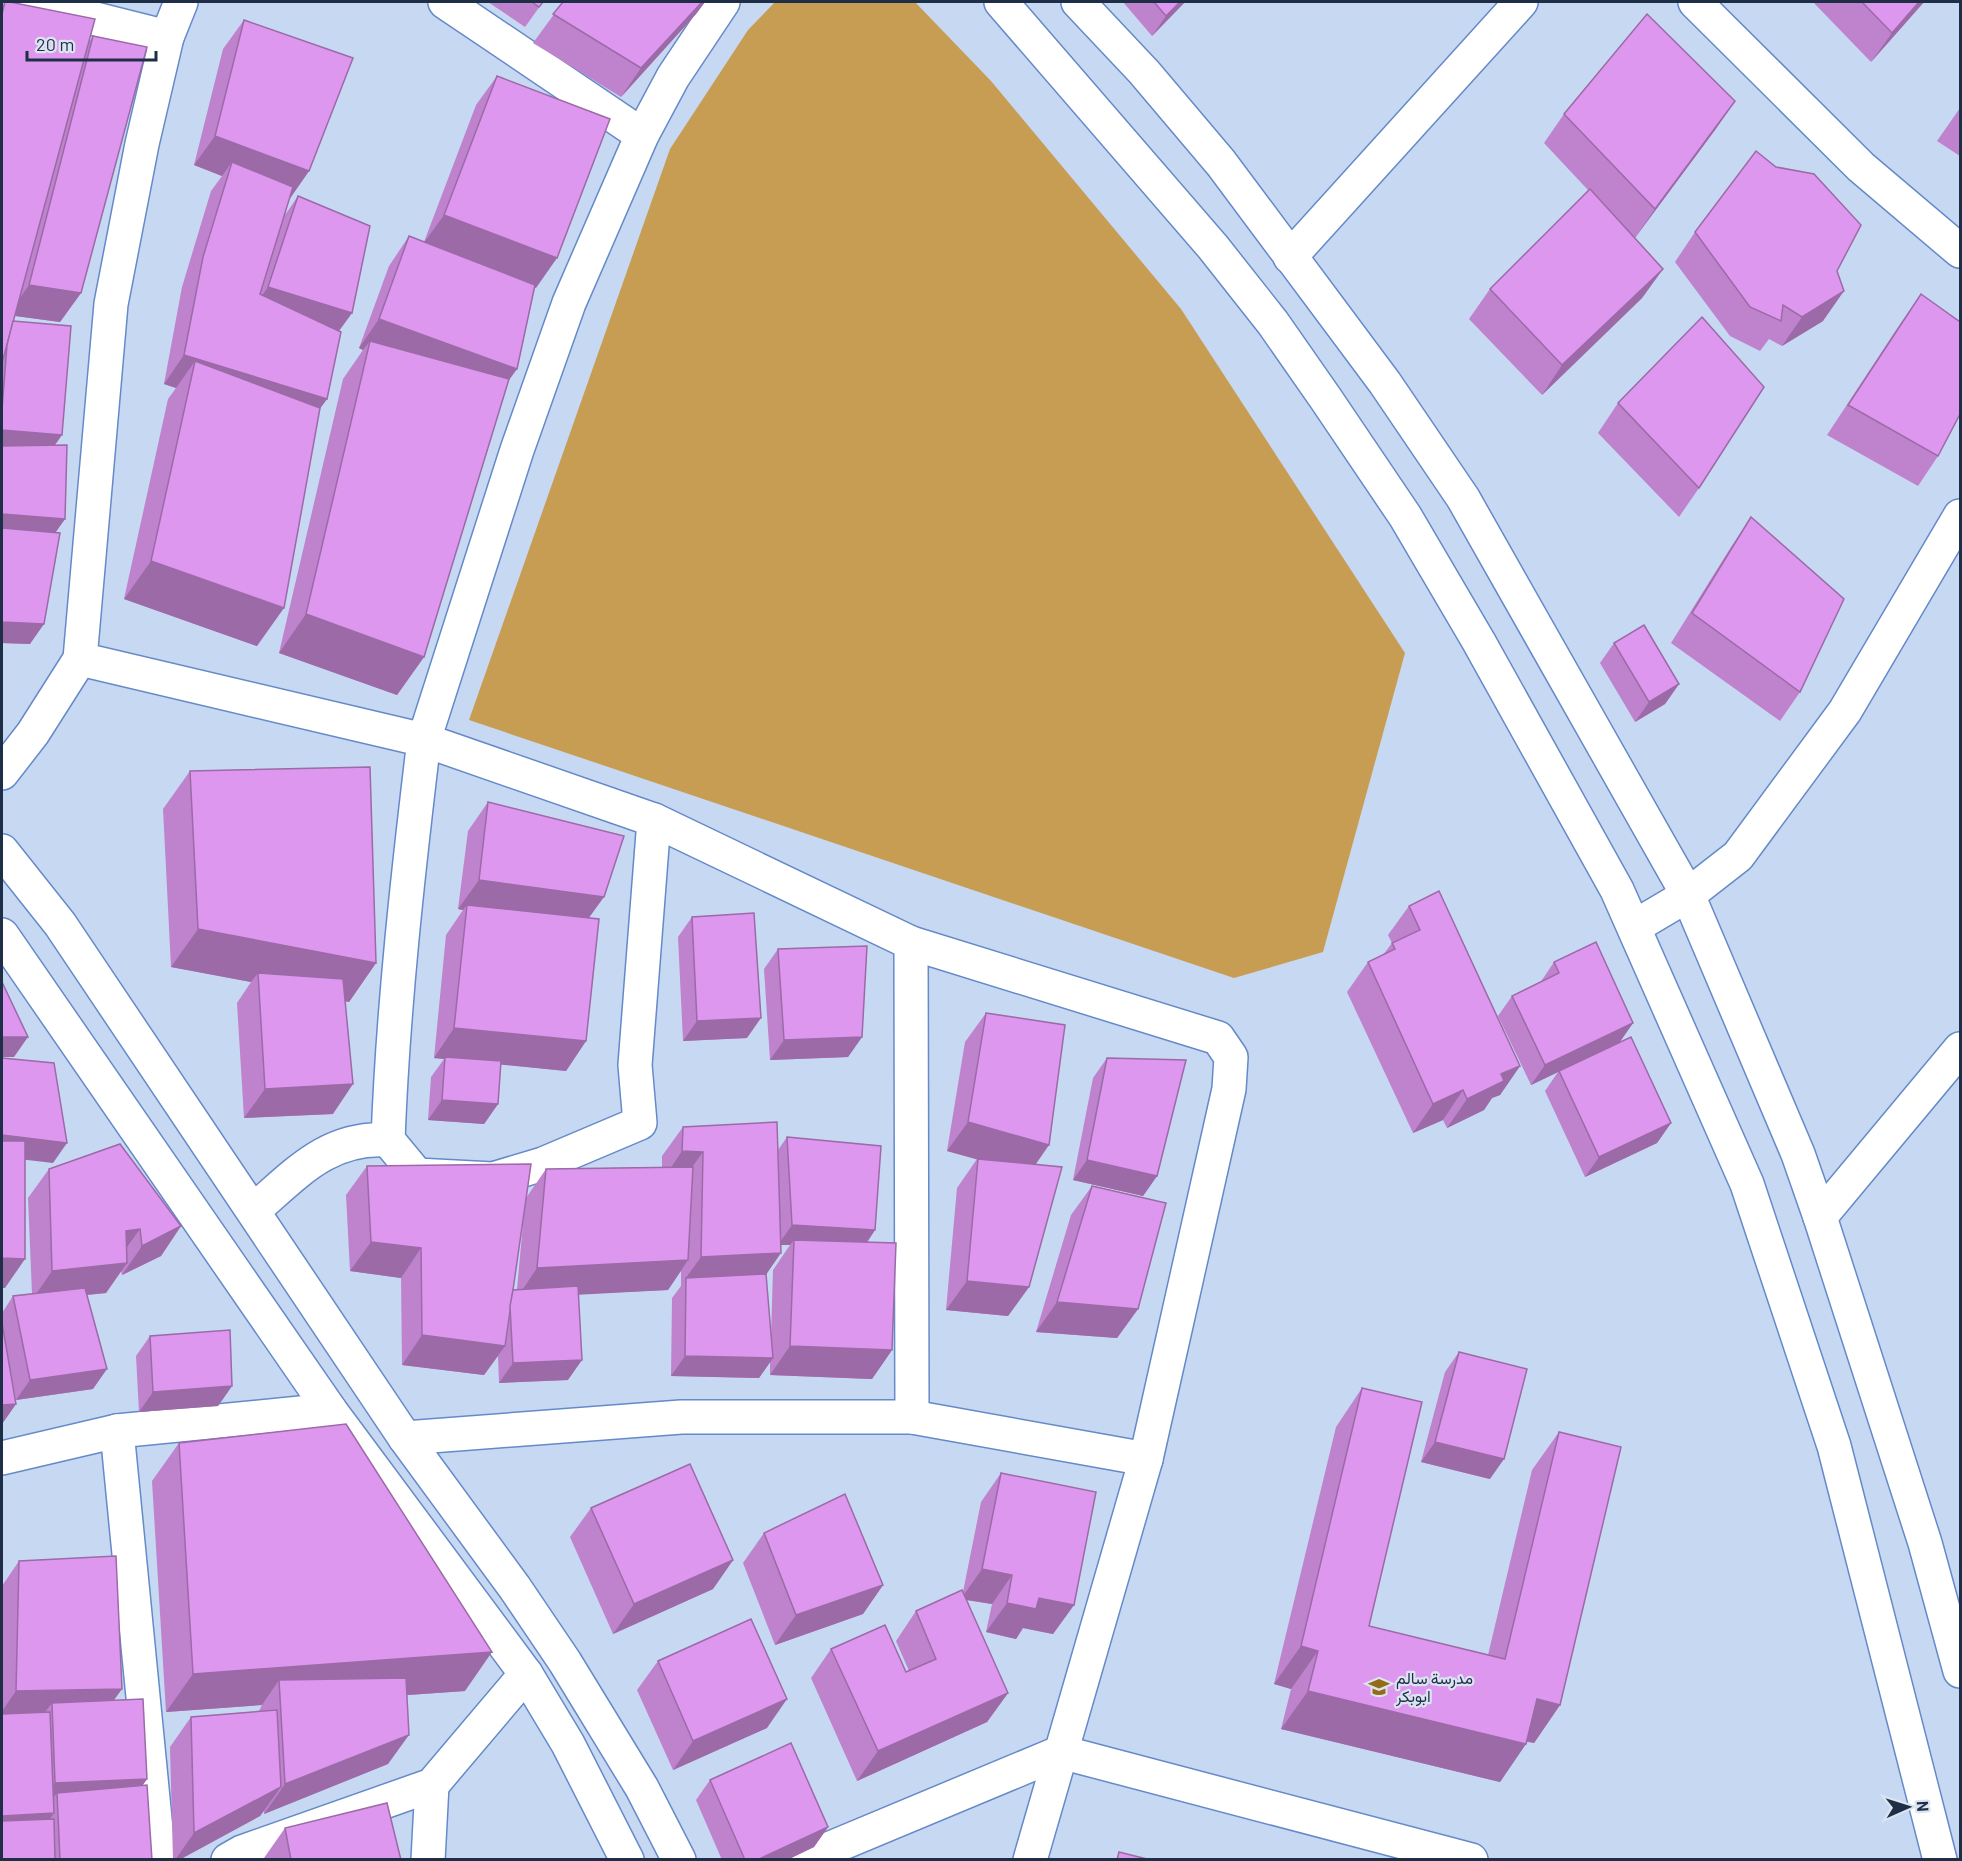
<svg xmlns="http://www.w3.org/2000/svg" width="1962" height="1861" font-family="Barlow,Vazirmatn,sans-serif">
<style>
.green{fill:#c79d53}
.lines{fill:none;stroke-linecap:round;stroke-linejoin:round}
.street-casing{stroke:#658ac8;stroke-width:36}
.secondary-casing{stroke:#658ac8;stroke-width:36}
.street{stroke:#fff;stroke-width:33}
.secondary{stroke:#fff;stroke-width:33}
.wall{fill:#bf82cd;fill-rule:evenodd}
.shaded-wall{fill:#9b6aa7}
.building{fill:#de97ee;stroke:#9b6aa7;stroke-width:1.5}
.labels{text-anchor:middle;stroke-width:4.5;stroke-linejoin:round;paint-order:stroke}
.poi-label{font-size:16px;fill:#1e2e47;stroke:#dce4f2;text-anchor:start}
</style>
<rect width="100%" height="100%" fill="#c7d8f2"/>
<path class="green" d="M775 2H915L991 81 1181 309 1405 653 1323 952 1234 978 469 720 670 149 748 30Z"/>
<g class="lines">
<g class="street-casing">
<g id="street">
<path d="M28 2 167 37"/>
<path d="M181 2 167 37 142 144 111 304 80 659 424 740C408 873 393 1007 388 1140 328 1136 296 1174 254 1210"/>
<path d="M445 2 642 135"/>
<path d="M723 2 673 77 642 135 569 303 517 450 424 740 654 820 911 943 1218 1038 1231 1057 1229 1089 1146 1459 1030 1860"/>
<path d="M1695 2 1861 167 1960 251"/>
<path d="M1290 257 1521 2"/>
<path d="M2 773 33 733 80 659"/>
<path d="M1634 927 1688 895 1738 856 1845 711 1960 516"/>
<path d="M911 943 912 1417"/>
<path d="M388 1140 417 1175 493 1179 543 1164 640 1123 635 1065 654 820"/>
<path d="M1820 1217 1960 1049"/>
<path d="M117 1431 159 1860"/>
<path d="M405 1438 681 1417H912L1146 1459"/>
<path d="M2 1458 117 1431 330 1410"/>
<path d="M228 1860 242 1852 432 1785 526 1674"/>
<path d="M428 1860 432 1785"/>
<path d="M802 1860 1061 1752 1471 1860"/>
</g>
</g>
<g class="secondary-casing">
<g id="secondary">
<path d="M1001 2 1213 247 1273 323 1326 399 1405 516 1479 642 1617 890 1747 1184 1834 1446 1940 1860"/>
<path d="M1078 2 1144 72 1221 163 1385 383 1463 498 1688 895 1798 1154 1820 1217 1925 1543 1960 1671"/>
<path d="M2 851 60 924 405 1438 515 1588 565 1662 642 1788 679 1860"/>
<path d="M2 935 330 1410 526 1674 568 1744 627 1860"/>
</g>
</g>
<use href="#street" class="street"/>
<use href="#secondary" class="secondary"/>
</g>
<g class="wall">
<path d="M5 2 89 42 93 36 81 293 60 322 15 316 13 321 55 445 65 519 55 532 30 644 2 643V6Z"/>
<path d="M488 2H543L525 27Z"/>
<path d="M563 2H705L696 14 621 97 533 43Z"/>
<path d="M1123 2H1185L1152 36Z"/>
<path d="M1813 2H1924L1871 62Z"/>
<path d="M244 20 309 171 289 200 285 215 298 196 352 313 339 331 327 399 320 408 257 646 124 599 168 399 176 388 164 384 182 287 211 191 222 176 194 165 223 49Z"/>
<path d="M497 76 536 288 535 287 517 369 509 379 424 657 397 695 279 653 343 379 363 350 359 348 389 266 409 236 424 242 476 105Z"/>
<path d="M1735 101 1715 130 1635 238 1663 269 1642 298 1542 395 1469 319 1490 289 1588 190 1544 143 1564 114Z"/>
<path d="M1960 108V156L1937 141Z"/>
<path d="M1695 232 1837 271 1823 321 1782 346 1769 339 1760 351 1730 336 1675 262Z"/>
<path d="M1921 294 1938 456 1918 486 1827 435 1900 324Z"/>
<path d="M1618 403 1699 488 1679 517 1598 433Z"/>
<path d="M1751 517 1800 692 1780 721 1671 643 1731 547Z"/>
<path d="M1614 643 1679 684 1665 704 1635 722 1600 663Z"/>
<path d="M190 771 376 963 349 1002 345 1001 333 1114 244 1118 237 1003 251 982 171 967 163 809Z"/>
<path d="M488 802 589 918 586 1041 566 1071 501 1064 498 1104 484 1124 428 1120 431 1077 444 1059 434 1058 446 935 463 910 458 909 468 831Z"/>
<path d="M1409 906 1520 1066 1500 1095 1492 1098 1484 1110 1447 1128 1443 1120 1413 1133 1347 992 1368 962 1383 955 1392 943 1388 935Z"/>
<path d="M692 917 747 1038 683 1041 678 937Z"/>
<path d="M778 949 862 1037 848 1057 770 1060 764 969Z"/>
<path d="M1554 962 1633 1023 1620 1042 1671 1123 1657 1143 1585 1177 1545 1091 1558 1072 1531 1085 1498 1016 1512 996 1540 983Z"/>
<path d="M986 1013 1036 1164 1029 1287 1008 1316 946 1310 957 1188 977 1159 947 1151 965 1042Z"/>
<path d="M1107 1058 1157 1176 1143 1196 1073 1180 1093 1078Z"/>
<path d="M683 1127 778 1150 787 1137 875 1230 867 1243 892 1350 872 1379 770 1375V1362L759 1378 671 1376 672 1298 681 1286V1271L668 1290 578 1294 568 1380 499 1383 498 1356 484 1375 402 1365 401 1278 350 1271 346 1195 367 1166 526 1198 546 1169 662 1167V1156ZM525 1202 517 1289 513 1290ZM781 1245H790L773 1270 771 1336 766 1275Z"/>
<path d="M49 1169 181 1226 161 1256 122 1275 121 1271 106 1293 87 1295 93 1389 16 1400 8 1359 16 1404 2 1424V1313L13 1296 32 1294 28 1198Z"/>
<path d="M1092 1186 1138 1309 1117 1338 1036 1332 1071 1215Z"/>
<path d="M150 1336 232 1386 218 1406 139 1412 136 1356Z"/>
<path d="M1459 1352 1490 1479 1421 1462 1445 1372Z"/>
<path d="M1362 1388 1369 1626 1488 1655 1532 1470 1559 1432 1560 1705 1534 1743 1527 1742 1500 1782 1281 1729 1291 1689 1274 1684 1336 1427Z"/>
<path d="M179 1443 465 1691 407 1695 388 1764 264 1814V1811L260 1816 179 1860H173L170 1747 191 1717 259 1711 262 1705 166 1712 152 1481Z"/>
<path d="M1001 1473 1074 1605 1053 1634 1023 1628 1016 1639 986 1632 992 1604 966 1600 1008 1693 987 1722 857 1781 811 1678 831 1649 906 1672 909 1671 896 1641 916 1611 963 1592 981 1502Z"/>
<path d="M591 1508 733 1560 713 1589 613 1634 570 1537Z"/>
<path d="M764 1533 883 1585 863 1614 775 1645 743 1563Z"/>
<path d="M19 1561 122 1689 113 1700 147 1779 142 1786 152 1860H2V1586Z"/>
<path d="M658 1661 767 1728 673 1770 637 1690Z"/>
<path d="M710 1780 828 1827 814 1847 787 1860H722L696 1800Z"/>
<path d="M285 1828 401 1860H264V1858Z"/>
</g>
<g class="shaded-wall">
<path d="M702 2H705L696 14 621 97 641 68Z"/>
<path d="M1180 2H1185L1152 36 1166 16Z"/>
<path d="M1919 2H1924L1871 62 1892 33Z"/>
<path d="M1735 101 1715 130 1634 239 1655 209Z"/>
<path d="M215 136 309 171 288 201 232 162 222 176 194 165Z"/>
<path d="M444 215 557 258 536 288 423 244Z"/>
<path d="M1663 269 1642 298 1542 395 1562 365Z"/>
<path d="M29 285 81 293 60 322 8 315Z"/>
<path d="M268 287 352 313 338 332 254 307Z"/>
<path d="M1844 291 1823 321 1782 346 1802 317Z"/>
<path d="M379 319 517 369 496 398 370 341 363 350 359 348Z"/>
<path d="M184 355 327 399 306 428 195 361 176 388 164 384Z"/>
<path d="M2 430 62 435 48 455 2 451Z"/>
<path d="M2 514 65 519 51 539 2 535Z"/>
<path d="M151 561 284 608 257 646 124 599Z"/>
<path d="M306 614 424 657 397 695 279 653Z"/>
<path d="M2 622 44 624 30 644 2 643Z"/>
<path d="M1679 684 1665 704 1635 722 1649 702Z"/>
<path d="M479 880 604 897 583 926 467 905 463 910 458 909Z"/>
<path d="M198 929 376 963 349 1002 258 984V973L251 982 171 967Z"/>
<path d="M761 1018 747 1038 683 1041 697 1021Z"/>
<path d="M1633 1023 1619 1043 1531 1085 1545 1065Z"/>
<path d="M454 1028 586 1041 566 1071 445 1059V1057L444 1059 434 1058Z"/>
<path d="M2 1037H28L14 1057H2Z"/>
<path d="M862 1037 848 1057 770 1060 784 1040Z"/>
<path d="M1520 1066 1500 1095 1492 1098 1484 1110 1447 1128 1467 1099 1501 1074Z"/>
<path d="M353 1084 333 1114 244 1118 265 1089Z"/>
<path d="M1463 1090 1443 1120 1413 1133 1433 1104Z"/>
<path d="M442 1100 498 1104 484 1124 428 1120Z"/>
<path d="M968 1122 1049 1145 1029 1174 947 1151Z"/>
<path d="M1671 1123 1657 1143 1585 1177 1599 1157Z"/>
<path d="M2 1135 67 1143 53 1163 2 1157Z"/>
<path d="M682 1151 703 1152 682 1181H662Z"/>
<path d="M1087 1160 1157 1176 1143 1196 1073 1180Z"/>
<path d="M792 1225 875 1230 861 1250 794 1240 790 1245H778Z"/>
<path d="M181 1226 161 1256 122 1275 142 1246Z"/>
<path d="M140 1229 119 1258 126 1231Z"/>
<path d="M371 1242 421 1248 401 1278 350 1271Z"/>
<path d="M781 1253 761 1282 686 1278 680 1286 701 1257Z"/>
<path d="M2 1258 25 1259 5 1288H2Z"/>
<path d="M688 1260 668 1290 517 1298 537 1268Z"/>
<path d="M127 1263 106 1293 32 1300 52 1271Z"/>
<path d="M967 1281 1029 1287 1008 1316 946 1310Z"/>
<path d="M1057 1302 1138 1309 1117 1338 1036 1332Z"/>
<path d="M422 1335 505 1346 484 1375 402 1365Z"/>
<path d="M790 1346 892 1350 872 1379 770 1375Z"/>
<path d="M685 1356 773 1358 759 1378 671 1376Z"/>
<path d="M582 1360 568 1380 499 1383 513 1363Z"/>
<path d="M107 1369 93 1389 16 1400 30 1380Z"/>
<path d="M232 1386 218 1406 139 1412 153 1392Z"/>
<path d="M16 1404 2 1424V1405Z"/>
<path d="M1435 1442 1504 1459 1490 1479 1421 1462Z"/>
<path d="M733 1560 713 1589 613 1634 634 1604Z"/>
<path d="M982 1569 1012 1575 992 1604 961 1599Z"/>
<path d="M883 1585 863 1614 775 1645 796 1615Z"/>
<path d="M1039 1598 1074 1605 1053 1634 1023 1628 1016 1639 986 1632 1007 1603Z"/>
<path d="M1301 1646 1318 1651 1291 1689 1274 1684Z"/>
<path d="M492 1652 465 1691 280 1704 279 1680 262 1705 166 1712 193 1674Z"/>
<path d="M122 1689 101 1718 52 1703 40 1719 2 1720V1711L16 1691Z"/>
<path d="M1308 1691 1526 1744 1500 1782 1281 1729Z"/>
<path d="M1008 1693 987 1722 857 1781 878 1751Z"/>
<path d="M787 1699 767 1728 673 1770 693 1741Z"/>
<path d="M1537 1699 1560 1705 1534 1743 1510 1737Z"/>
<path d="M409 1735 388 1764 264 1814 285 1784Z"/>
<path d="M147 1779 133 1799 57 1793 50 1802 41 1803 55 1783Z"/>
<path d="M281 1787 260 1816 179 1860H175L194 1833Z"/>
<path d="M54 1813 40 1833 2 1835V1816Z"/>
<path d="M828 1827 814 1847 787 1860H757Z"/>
</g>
<g class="building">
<path d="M5 2H10L95 19 2 363V14Z"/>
<path d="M532 2H543L539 7Z"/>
<path d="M563 2H702L641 68 553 14Z"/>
<path d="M1154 2H1180L1166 16Z"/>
<path d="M1862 2H1919L1892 33Z"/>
<path d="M1647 14 1735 101 1655 209 1564 114Z"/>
<path d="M244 20 353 58 309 171 215 136Z"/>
<path d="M93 36 147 47 81 293 29 285Z"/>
<path d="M497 76 610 119 557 258 444 215Z"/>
<path d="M1756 151 1776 167 1814 174 1861 225 1837 271 1844 291 1802 317 1783 305 1781 321 1750 307 1695 232Z"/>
<path d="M232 162 293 187 260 294 341 332 327 399 184 355 203 257Z"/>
<path d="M1590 189 1663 269 1562 365 1490 289Z"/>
<path d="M298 196 370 226 352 313 268 287Z"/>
<path d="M409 236 535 285 517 369 379 319Z"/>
<path d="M1921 294 1960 322V414L1938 456 1848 405Z"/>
<path d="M1702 317 1764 387 1699 488 1618 403Z"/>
<path d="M13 321 71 326 62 435 2 430V409L7 345Z"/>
<path d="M370 341 509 379 424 657 306 614Z"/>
<path d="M195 361 320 408 284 608 151 561Z"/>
<path d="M67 445 65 519 2 514V446Z"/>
<path d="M1751 517 1844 599 1800 692 1692 613Z"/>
<path d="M2 528 60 533 44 624 2 622Z"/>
<path d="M1644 625 1679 684 1649 702 1614 643Z"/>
<path d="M370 767 376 963 198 929 190 771Z"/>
<path d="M488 802 624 836 604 897 479 880Z"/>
<path d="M1439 891 1520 1066 1501 1074 1504 1081 1467 1099 1463 1090 1433 1104 1368 962 1395 949 1392 943 1420 930 1409 906Z"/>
<path d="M467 905 599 919 586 1041 454 1028Z"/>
<path d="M754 913 761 1018 697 1021 692 917Z"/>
<path d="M1596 942 1633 1023 1545 1065 1512 996 1559 973 1554 962Z"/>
<path d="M867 946 862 1037 784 1040 778 949Z"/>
<path d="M258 973 343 979 353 1084 265 1089Z"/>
<path d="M2 982 28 1037H2Z"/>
<path d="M986 1013 1065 1025 1049 1145 968 1122Z"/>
<path d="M1631 1037 1671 1123 1599 1157 1559 1071Z"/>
<path d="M445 1057 501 1061 498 1104 442 1100Z"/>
<path d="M2 1058 54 1063 67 1143 2 1135Z"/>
<path d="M1107 1058 1186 1060 1157 1176 1087 1160Z"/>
<path d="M777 1122 781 1253 701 1257 703 1152 682 1151 683 1127Z"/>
<path d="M787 1137 881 1146 875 1230 792 1225Z"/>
<path d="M2 1141H25V1259L2 1258Z"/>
<path d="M120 1144 181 1226 142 1246 140 1229 126 1231 127 1263 52 1271 49 1169Z"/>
<path d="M978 1159 1062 1167 1029 1287 967 1281Z"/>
<path d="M531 1164 505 1346 422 1335 421 1248 371 1242 367 1166Z"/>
<path d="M693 1167 688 1260 537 1268 546 1169Z"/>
<path d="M1092 1186 1166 1203 1138 1309 1057 1302Z"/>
<path d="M794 1240 896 1243 892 1350 790 1346Z"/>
<path d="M766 1274 773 1358 685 1356 686 1278Z"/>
<path d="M578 1286 582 1360 513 1363 510 1306 513 1290Z"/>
<path d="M85 1288 107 1369 30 1380 13 1296Z"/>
<path d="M2 1323 16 1404 2 1405Z"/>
<path d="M230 1330 232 1386 153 1392 150 1336Z"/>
<path d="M1459 1352 1527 1369 1504 1459 1435 1442Z"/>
<path d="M1362 1388 1422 1402 1369 1626 1505 1659 1559 1432 1621 1447 1560 1705 1537 1699 1526 1744 1308 1691 1318 1651 1301 1646Z"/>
<path d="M346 1424 492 1652 193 1674 179 1443Z"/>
<path d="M690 1464 733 1560 634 1604 591 1508Z"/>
<path d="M1001 1473 1096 1492 1074 1605 1039 1598 1036 1609 1007 1603 1012 1575 982 1569Z"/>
<path d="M845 1494 883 1585 796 1615 764 1533Z"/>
<path d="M116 1556 122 1689 16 1691 19 1561Z"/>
<path d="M962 1590 1008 1693 878 1751 831 1649 885 1625 906 1672 936 1659 916 1611Z"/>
<path d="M751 1619 787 1699 693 1741 658 1661Z"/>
<path d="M406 1678 409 1735 285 1784 279 1680Z"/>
<path d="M143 1699 147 1779 55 1783 52 1703Z"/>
<path d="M277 1710 281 1787 194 1833 191 1717Z"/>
<path d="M50 1712 54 1813 2 1816V1714Z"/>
<path d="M791 1743 828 1827 757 1860H745L710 1780Z"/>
<path d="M147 1785 152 1860H60L57 1793Z"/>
<path d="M387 1803 401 1860H291L285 1828Z"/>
<path d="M54 1819 55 1860H2V1821Z"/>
<path d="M1119 1852 1151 1860H1117Z"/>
</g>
<defs>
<g id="school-bare" transform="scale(1.62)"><path d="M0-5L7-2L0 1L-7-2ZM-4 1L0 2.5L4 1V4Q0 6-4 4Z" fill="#946b16" stroke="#dce4f2" stroke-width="2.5" paint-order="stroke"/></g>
</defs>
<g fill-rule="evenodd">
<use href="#school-bare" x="1379" y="1687"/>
</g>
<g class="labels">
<g class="poi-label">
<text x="1396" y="1684">مدرسة سالم<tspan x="1396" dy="18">ابوبكر</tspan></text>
</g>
</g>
<rect width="1962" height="1861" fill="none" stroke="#1e2e47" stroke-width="6"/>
<g transform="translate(1908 1807) rotate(87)" stroke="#dce4f2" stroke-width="4.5" paint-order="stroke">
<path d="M0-4.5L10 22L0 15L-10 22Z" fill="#1e2e47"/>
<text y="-9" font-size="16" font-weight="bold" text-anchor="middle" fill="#1e2e47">N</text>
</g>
<path d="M27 51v9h129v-9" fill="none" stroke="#1e2e47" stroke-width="3"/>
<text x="36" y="51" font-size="18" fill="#1e2e47" stroke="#dce4f2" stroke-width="4.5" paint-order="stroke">20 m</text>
</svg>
